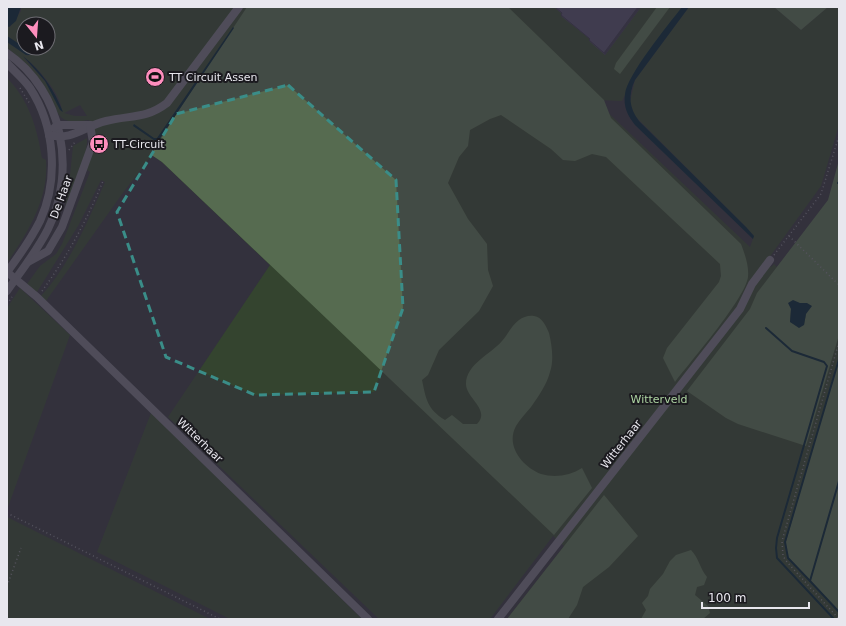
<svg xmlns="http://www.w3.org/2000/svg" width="846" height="626" font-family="'DejaVu Sans',sans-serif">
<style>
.green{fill:#34442f;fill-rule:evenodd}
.forest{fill:#566b50;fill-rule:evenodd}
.water{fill:#002131}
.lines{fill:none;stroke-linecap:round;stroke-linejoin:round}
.stream{stroke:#002131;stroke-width:2}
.path{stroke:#7c7b85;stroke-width:1.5;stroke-dasharray:1 3;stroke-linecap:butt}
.minor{stroke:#716e7c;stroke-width:8}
.wall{fill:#453f59}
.shaded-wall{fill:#383348}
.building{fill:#504967;stroke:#383348}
.marked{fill:none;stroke:#3a8d88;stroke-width:3;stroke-dasharray:8 5;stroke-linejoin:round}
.labels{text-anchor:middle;stroke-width:4;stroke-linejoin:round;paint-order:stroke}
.poi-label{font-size:11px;fill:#e8e7ee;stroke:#1b1a1f;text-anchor:start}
.street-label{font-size:11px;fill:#e8e7ee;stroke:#1b1a1f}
.park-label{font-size:11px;fill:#add4a2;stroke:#1b1a1f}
</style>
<rect width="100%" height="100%" fill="#33313d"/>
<g class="green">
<path d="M21 7H688L631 83 622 101 596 100 581 87 750 247 754 236 746 227 634 115 630 102 635 80 689 7H774L801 30 828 7H839V125L821 186 766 262 771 267 774 264 777 267 839 187V619H507L564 546 553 536 490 619H379L168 417 270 265 162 162 152 155 122 194 46 301 41 296C70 264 88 221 105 182L101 180 78 226 37 292 27 284 40 266 56 254 62 244 90 172 86 169 96 135 89 120C80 121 70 124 62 118 55 112 52 99 47 91 37 74 23 59 7 48V42L28 56 30 51 25 48H48V24H24V47L7 36V26L10 27 21 11ZM23 57C37 65 63 97 62 112L45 81ZM80 105 87 116H75L64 113Z"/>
<path d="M7 78C29 100 37 128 42 158L46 160C49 199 28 232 7 263Z"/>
<path d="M87 138C88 158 70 197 63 218L69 185 73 146Z"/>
<path d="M20 288 70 335 8 507 7 308Z"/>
<path d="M151 413 362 619H230L97 552Z"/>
<path d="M7 517 210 619H7Z"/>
</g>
<g class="forest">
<path d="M247 7H508L604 100 611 118 741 244C745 255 749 265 748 277 745 299 691 361 675 382L663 358 667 348 719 282 721 276 720 264 606 157 592 154 575 161 563 160 551 149 501 115 490 119 470 130 468 146 459 157 448 183 468 219 487 244 488 270 493 286 479 311 439 350 428 375 422 380C426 399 427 409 445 420L452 415 463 424H477C491 410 466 398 466 384 466 364 491 354 502 341 508 334 512 325 519 320 523 317 529 315 534 316 542 317 546 326 549 333 552 345 554 361 550 372 547 384 538 397 531 407 526 413 520 419 516 426 505 446 523 467 541 474 554 478 570 476 582 468L592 488 554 535 162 162 150 154 156 146V142L159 140Z"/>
<path d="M657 7H670L620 74 614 69 616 63Z"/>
<path d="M774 7H828L801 30Z"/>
<path d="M839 160V335L806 446 738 424 726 418 687 391 750 309 757 293 828 200ZM791 309 806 314 804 325 790 322Z"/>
<path d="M839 356V611L788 557 785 545Z"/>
<path d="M604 495 638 536 609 567 583 587 577 605 568 619H507Z"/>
<path d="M691 550C699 558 700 569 707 577L704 585 697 587 695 595 708 606 710 613 703 619H641L646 610 642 603 648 596 650 589 663 574 670 561 676 555Z"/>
</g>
<g class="water">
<path d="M7 7H21L16 21 9 27 7 26Z"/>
<path d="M682 7H689L635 80C628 95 629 108 639 121L746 227 754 236 753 239 635 125C628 116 623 107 625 94 627 75 668 25 682 7Z"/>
<path d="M233 27 234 28 159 140 155 141 133 126 134 124 154 138H157Z"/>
<path d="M7 36 30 51V55H26L7 42Z"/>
<path d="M23 56C42 72 54 89 63 112L60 110 45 81Z"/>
<path d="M793 300 800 303H807L812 306 806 314 804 325 799 328 790 322 791 309 788 303Z"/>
</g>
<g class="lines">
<g class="stream">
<path d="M838 183 839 182"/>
<path d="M766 328 792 351 824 362 827 366 777 538 776 548 777 558 834 619"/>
<path d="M839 481 810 581 839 612"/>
<path d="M810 581 788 558 785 542 839 359"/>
</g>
<g class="path">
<path d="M20 88 30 104"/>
<path d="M69 150 75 142"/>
<path d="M789 236 839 285"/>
<path d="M774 255 821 194 839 136"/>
<path d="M42 291C67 257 87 220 103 181"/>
<path d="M7 304 12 297"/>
<path d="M839 342 782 541 783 556 787 562 839 619"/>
<path d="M7 513 220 619"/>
<path d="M7 586 21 548"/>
</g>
<g class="minor">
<path d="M7 53C63 91 77 170 48 229 37 251 21 271 7 291"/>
<path d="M7 63C14 71 24 79 30 88 55 126 59 179 40 221 31 239 19 256 7 272"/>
<path d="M54 128 57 125H90"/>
<path d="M49 135C73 141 84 126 106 121 131 115 146 119 167 103L239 7"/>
<path d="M28 262 48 251 62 227 93 142 90 125"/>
<path d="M7 272 37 297 368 619"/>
<path d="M498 619 740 309 752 284 770 260"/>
</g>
</g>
<path class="wall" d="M554 7H641L605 55 590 42 589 40 590 39 562 17 561 15 562 14Z"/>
<path class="shaded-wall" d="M638 7H641L605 55 604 53Z"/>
<path class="building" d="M555 7H638L604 53 589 40 590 39 561 15 562 13Z"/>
<path d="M0 0H846V626H0ZM288 85 396 180 403 308 374 392 255 395 166 357 117 212 176 114Z" fill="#33313d" fill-opacity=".55" fill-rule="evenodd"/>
<path class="marked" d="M288 85 396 180 403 308 374 392 255 395 166 357 117 212 176 114Z"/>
<defs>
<g id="stadium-disc" transform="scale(1)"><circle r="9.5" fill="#fe8ebd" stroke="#1b1a1f"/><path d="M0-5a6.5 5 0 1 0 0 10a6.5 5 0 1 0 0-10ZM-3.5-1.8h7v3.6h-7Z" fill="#111"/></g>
<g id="bus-disc" transform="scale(1)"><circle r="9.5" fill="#fe8ebd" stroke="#1b1a1f"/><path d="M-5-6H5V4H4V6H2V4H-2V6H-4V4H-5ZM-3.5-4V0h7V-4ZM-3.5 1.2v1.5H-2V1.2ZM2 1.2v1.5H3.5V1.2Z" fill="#111"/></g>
</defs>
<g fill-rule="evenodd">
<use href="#stadium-disc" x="155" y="77"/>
<use href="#bus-disc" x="99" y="144"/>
</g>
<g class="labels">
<g class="poi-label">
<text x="169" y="81">TT Circuit Assen</text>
<text x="113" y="148">TT-Circuit</text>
</g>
<g class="street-label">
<text transform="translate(61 197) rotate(-70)" y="4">De Haar</text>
<text transform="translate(200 440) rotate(44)" y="4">Witterhaar</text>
<text transform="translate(621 444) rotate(-52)" y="4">Witterhaar</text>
</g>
<g class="park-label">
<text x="659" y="403">Witterveld</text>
</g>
</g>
<rect width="846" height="626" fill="none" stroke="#e8e7ee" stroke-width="16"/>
<g transform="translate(36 36) rotate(163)"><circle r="19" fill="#1b1a1f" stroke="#6d6c72"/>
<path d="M0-3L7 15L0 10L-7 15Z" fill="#fe8ebd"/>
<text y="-6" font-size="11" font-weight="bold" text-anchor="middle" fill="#e8e7ee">N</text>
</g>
<path d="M702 602v6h107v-6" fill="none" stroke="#e8e7ee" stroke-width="2"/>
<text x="708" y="602" font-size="12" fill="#e8e7ee" stroke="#1b1a1f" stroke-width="3" paint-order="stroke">100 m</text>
</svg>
